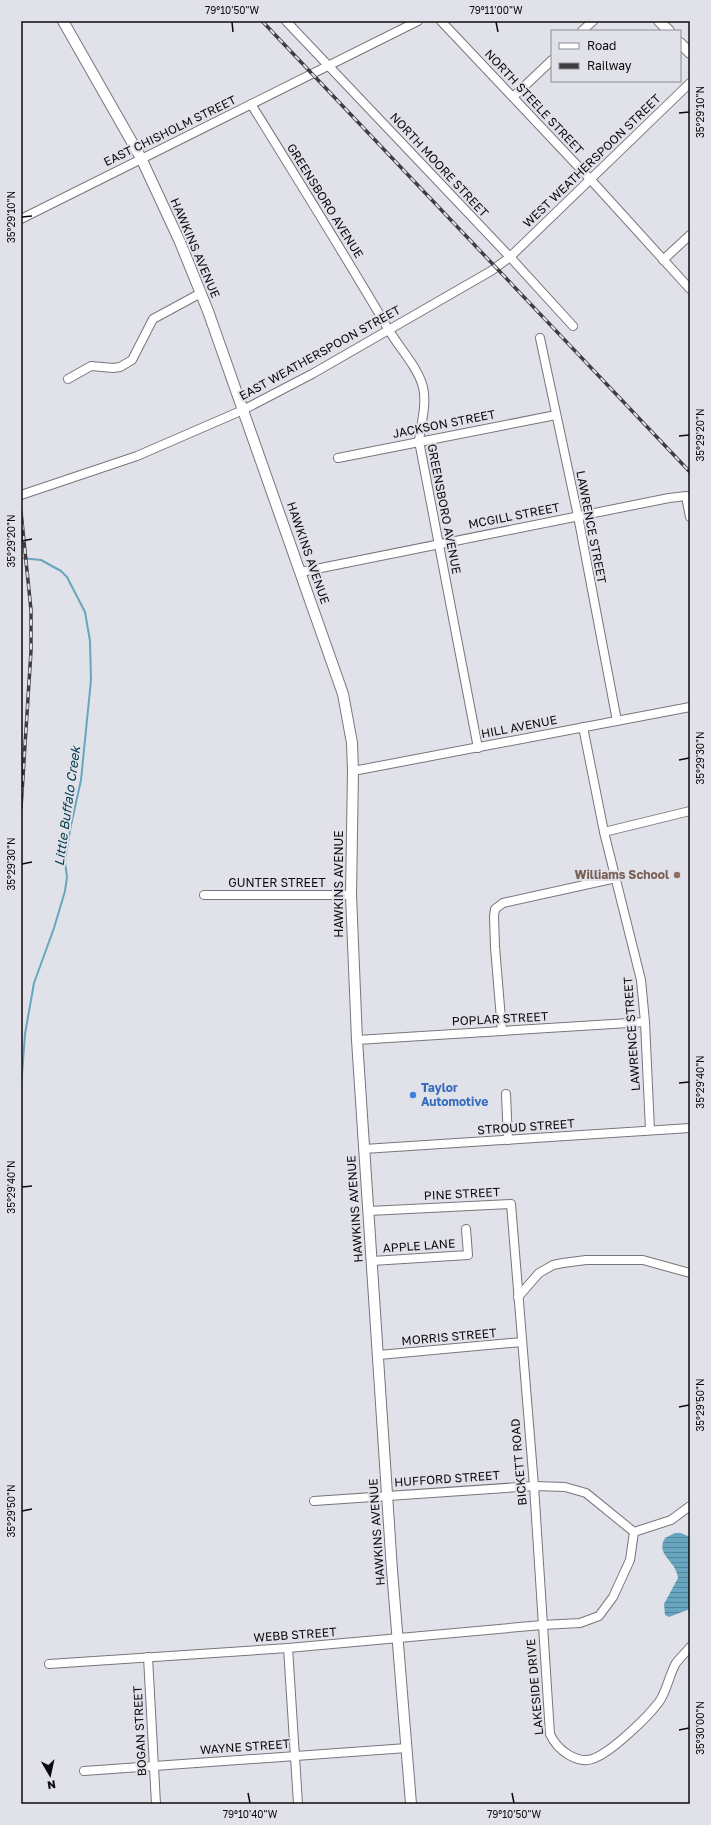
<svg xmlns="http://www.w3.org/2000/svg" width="711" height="1825" font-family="'Golos Text',sans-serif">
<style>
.water{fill:url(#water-rules)}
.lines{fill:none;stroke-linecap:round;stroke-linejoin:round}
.stream{stroke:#68a5bf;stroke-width:2}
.minor-casing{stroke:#76777d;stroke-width:10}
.major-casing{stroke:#76777d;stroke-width:12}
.minor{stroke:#fff;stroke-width:8}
.major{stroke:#fff;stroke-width:10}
.rail-casing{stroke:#3e3e42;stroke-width:3.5}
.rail{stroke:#e1e2e9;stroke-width:2;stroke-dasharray:6;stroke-linecap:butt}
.ticks{fill:none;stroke:#0b0b0d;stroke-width:1.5}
.education-dot{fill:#8d6e63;stroke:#e1e2e9;stroke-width:1.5}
.shop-dot{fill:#3f7fe0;stroke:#e1e2e9;stroke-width:1.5}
.labels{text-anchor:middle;stroke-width:4;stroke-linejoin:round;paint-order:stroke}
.street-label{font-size:12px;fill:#0b0b0d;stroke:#e1e2e9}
.education-label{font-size:12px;font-weight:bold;fill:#785e54;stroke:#e1e2e9;text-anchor:end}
.shop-label{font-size:12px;font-weight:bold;fill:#366cbe;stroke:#e1e2e9;text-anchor:start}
.water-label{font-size:13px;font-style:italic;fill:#013a4c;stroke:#e1e2e9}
.neatline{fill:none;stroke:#0b0b0d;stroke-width:1.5}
.ticks-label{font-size:10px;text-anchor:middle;fill:#0b0b0d}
</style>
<defs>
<pattern id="water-rules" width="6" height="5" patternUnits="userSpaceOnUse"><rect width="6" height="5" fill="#68a5bf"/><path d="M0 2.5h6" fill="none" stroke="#54859a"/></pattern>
</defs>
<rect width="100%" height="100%" fill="#e1e2e9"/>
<path class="water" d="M675 1533H681L690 1537V1609L669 1617 665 1615 664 1604 678 1578C676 1560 655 1555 665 1538Z"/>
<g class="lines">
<path class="stream" d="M21 558 41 560 61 571 67 577 85 612 90 641 91 680 81 780 70 830 65 862 67 877 65 891 54 928 34 983 25 1034 21 1088"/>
<g class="minor-casing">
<g id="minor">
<path d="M286 21 510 257 573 326"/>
<path d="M441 21 591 180 690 289"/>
<path d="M582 31 593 21"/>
<path d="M513 97 552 60"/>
<path d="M251 104C297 178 343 252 387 327 398 347 417 365 423 387 427 404 421 424 419 441L478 748"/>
<path d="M21 219 418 21"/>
<path d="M663 260 690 235"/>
<path d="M540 338 578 516 617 721"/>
<path d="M68 379 91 366 113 368 120 367 132 360 153 319 201 293"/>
<path d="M338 458 556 415"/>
<path d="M21 495 137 456 243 410 312 374 491 271 510 257 690 83"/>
<path d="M301 572 669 498 686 496 690 517"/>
<path d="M583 727 604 832 641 980 645 1022 650 1130"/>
<path d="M353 771 690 707"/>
<path d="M604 832 690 811"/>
<path d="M204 895H351"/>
<path d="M502 1031 495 947 494 916 495 909 503 903 616 878"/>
<path d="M357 1040 645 1022"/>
<path d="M506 1094 508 1140"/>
<path d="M364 1149 690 1128"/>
<path d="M369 1211 511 1204 534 1486 550 1734C557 1750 579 1767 597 1757 614 1749 647 1718 659 1702 667 1691 669 1675 676 1663 680 1658 686 1652 690 1647"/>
<path d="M372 1261 468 1255 466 1229"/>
<path d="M518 1297 539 1273 553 1265 563 1263 586 1260H643L690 1273"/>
<path d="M379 1355 522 1342"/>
<path d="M314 1501 534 1486 565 1487 586 1493 634 1532"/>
<path d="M634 1532 671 1520 690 1506"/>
<path d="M288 1648 298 1804"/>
<path d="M148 1657 156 1804"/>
<path d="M49 1664 288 1648 542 1625 580 1623 599 1616 613 1597 630 1560 634 1532"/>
<path d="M84 1771 407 1748"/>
</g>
</g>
<g class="major-casing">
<g id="major">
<path d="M63 21 141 158 180 242 208 311 343 694 352 743 353 771 351 895 357 1040 392 1570 411 1804"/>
<path d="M659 21 669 31"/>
<path d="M680 43 690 53"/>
</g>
</g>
<use href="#minor" class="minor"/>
<use href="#major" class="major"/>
<g class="rail-casing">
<g id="rail">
<path d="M262 21 690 472"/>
<path d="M21 512 31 610V651L21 808"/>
</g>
</g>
<use href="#rail" class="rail"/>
</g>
<path class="ticks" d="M232 22 233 32M496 22 498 32M679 113 689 112M22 217 32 216M679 436 689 435M22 541 32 539M679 760 689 758M22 864 32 862M679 1083 689 1082M22 1187 32 1186M679 1407 689 1405M22 1511 32 1509M679 1730 689 1728M248 1793 250 1803M512 1793 514 1803"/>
<circle class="education-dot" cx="677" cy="875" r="4"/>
<circle class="shop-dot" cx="413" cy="1095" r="4"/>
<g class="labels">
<g class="street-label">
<text transform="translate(534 102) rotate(47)" y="4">NORTH STEELE STREET</text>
<text transform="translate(170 131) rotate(-26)" y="4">EAST CHISHOLM STREET</text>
<text transform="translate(592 161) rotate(-44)" y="4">WEST WEATHERSPOON STREET</text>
<text transform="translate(439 165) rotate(47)" y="4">NORTH MOORE STREET</text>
<text transform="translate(325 201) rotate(58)" y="4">GREENSBORO AVENUE</text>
<text transform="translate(195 248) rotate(67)" y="4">HAWKINS AVENUE</text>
<text transform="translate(320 353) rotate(-29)" y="4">EAST WEATHERSPOON STREET</text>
<text transform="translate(444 424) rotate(-11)" y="4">JACKSON STREET</text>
<text transform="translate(444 509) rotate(79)" y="4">GREENSBORO AVENUE</text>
<text transform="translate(514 516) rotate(-11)" y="4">MCGILL STREET</text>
<text transform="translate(591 527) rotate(79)" y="4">LAWRENCE STREET</text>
<text transform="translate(308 553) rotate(71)" y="4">HAWKINS AVENUE</text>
<text transform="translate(519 727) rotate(-11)" y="4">HILL AVENUE</text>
<text x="277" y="887">GUNTER STREET</text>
<text transform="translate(339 884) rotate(-90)" y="4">HAWKINS AVENUE</text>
<text transform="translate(500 1019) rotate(-3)" y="4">POPLAR STREET</text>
<text transform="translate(632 1034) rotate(-94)" y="4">LAWRENCE STREET</text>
<text transform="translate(526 1127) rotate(-4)" y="4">STROUD STREET</text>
<text transform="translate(462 1194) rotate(-3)" y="4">PINE STREET</text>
<text transform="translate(355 1209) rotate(-94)" y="4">HAWKINS AVENUE</text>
<text transform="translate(419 1246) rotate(-4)" y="4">APPLE LANE</text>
<text transform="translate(449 1337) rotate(-5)" y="4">MORRIS STREET</text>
<text transform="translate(519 1462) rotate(-95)" y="4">BICKETT ROAD</text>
<text transform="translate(447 1479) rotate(-4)" y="4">HUFFORD STREET</text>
<text transform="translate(377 1532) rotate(-94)" y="4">HAWKINS AVENUE</text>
<text transform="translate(295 1635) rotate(-4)" y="4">WEBB STREET</text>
<text transform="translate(535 1687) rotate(-95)" y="4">LAKESIDE DRIVE</text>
<text transform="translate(140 1731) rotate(-93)" y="4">BOGAN STREET</text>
<text transform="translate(245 1747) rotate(-4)" y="4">WAYNE STREET</text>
</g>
<g class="education-label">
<text x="669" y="879">Williams School</text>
</g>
<g class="shop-label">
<text x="421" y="1092">Taylor<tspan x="421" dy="14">Automotive</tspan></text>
</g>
<g class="water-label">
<text transform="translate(67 806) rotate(-82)" y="5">Little Buffalo Creek</text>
</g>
</g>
<rect width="711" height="1825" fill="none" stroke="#e1e2e9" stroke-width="44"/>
<rect x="551" y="30" width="130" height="52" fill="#e1e2e9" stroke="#8b8c91"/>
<rect x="559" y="43" width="20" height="6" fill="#ffffff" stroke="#8b8c91"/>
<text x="587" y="50" font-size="12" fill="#0b0b0d">Road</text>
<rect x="559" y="63" width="20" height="6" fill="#3e3e42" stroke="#8b8c91"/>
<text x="587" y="70" font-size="12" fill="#0b0b0d">Railway</text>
<g transform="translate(50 1775) rotate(171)" stroke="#e1e2e9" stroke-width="3" paint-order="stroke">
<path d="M0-3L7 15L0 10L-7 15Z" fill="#0b0b0d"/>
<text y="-6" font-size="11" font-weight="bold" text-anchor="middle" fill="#0b0b0d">N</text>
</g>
<rect x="22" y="22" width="667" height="1781" class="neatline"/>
<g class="ticks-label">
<text x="232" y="14">79°10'50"W</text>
<text x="496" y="14">79°11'00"W</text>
<text transform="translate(700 112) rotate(-90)" y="4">35°29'10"N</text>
<text transform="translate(11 217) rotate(-90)" y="4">35°29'10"N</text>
<text transform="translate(700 435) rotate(-90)" y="4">35°29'20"N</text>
<text transform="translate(11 541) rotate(-90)" y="4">35°29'20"N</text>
<text transform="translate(700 758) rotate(-90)" y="4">35°29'30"N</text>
<text transform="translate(11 864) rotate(-90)" y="4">35°29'30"N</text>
<text transform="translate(700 1082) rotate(-90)" y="4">35°29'40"N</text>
<text transform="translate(11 1187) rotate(-90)" y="4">35°29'40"N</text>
<text transform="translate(700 1405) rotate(-90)" y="4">35°29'50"N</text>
<text transform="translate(11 1511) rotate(-90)" y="4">35°29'50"N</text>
<text transform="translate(700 1728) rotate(-90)" y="4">35°30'00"N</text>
<text x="250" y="1818">79°10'40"W</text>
<text x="514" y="1818">79°10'50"W</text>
</g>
</svg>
